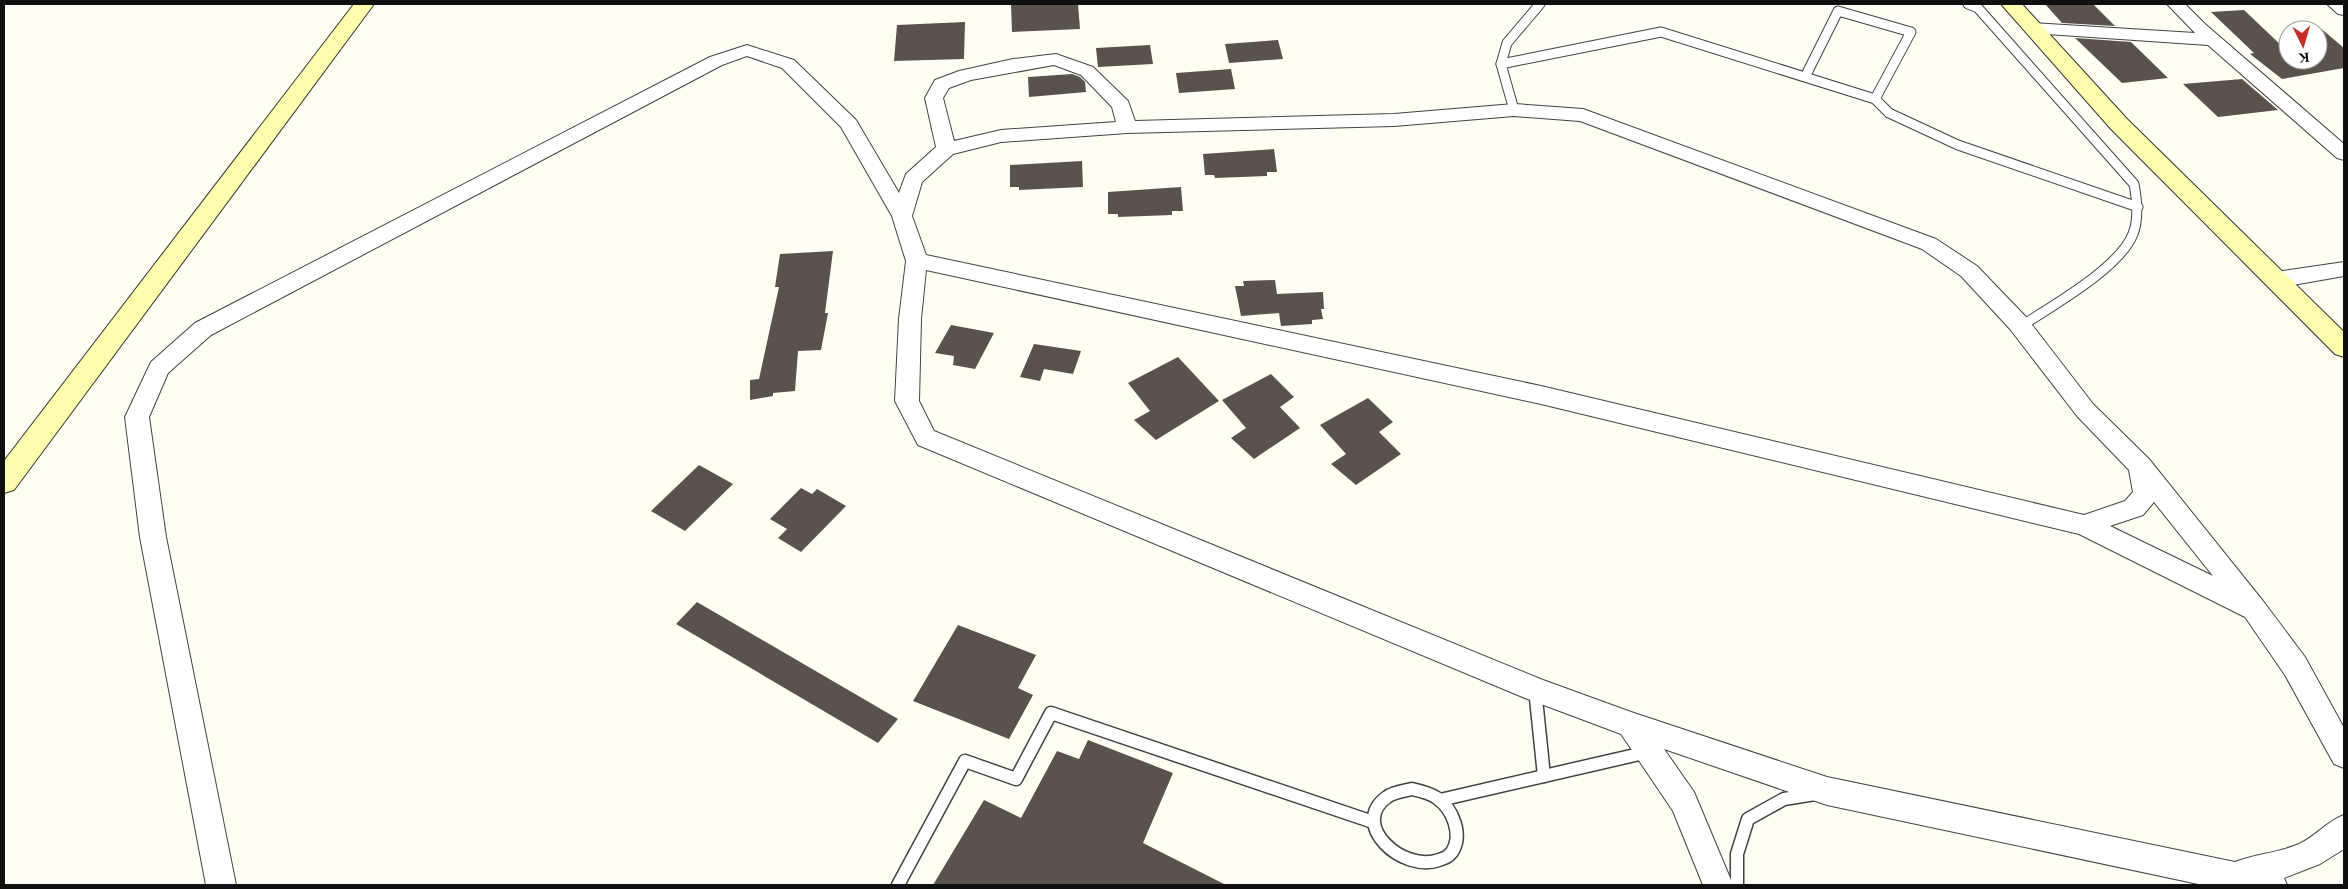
<svg xmlns="http://www.w3.org/2000/svg" width="2348" height="889" font-family="'Times New Roman',serif">
<style>
.building{fill:#59534c}
.lines{fill:none;stroke-linecap:round;stroke-linejoin:round}
.lane-far1-casing{stroke:#434343;stroke-width:11}
.lane-casing{stroke:#434343;stroke-width:15}
.street-casing{stroke:#434343;stroke-width:2}
.secondary-casing{stroke:#323232;stroke-width:2}
.lane-far1{stroke:#fff;stroke-width:9}
.lane{stroke:#fff;stroke-width:12}
.street{fill:#fff;fill-rule:evenodd}
.secondary{fill:#fffeae;fill-rule:evenodd}
</style>
<rect width="100%" height="100%" fill="#fffef3"/>
<g class="building">
<path d="M1011 4H1078L1080 29 1012 32Z"/>
<path d="M2045 4H2093L2115 26 2062 23Z"/>
<path d="M2244 10 2284 48H2288V60H2318V26L2344 48V68L2282 79 2250 54 2254 53 2211 12Z"/>
<path d="M965 22 964 59 894 61 897 25Z"/>
<path d="M2075 38 2131 42 2168 78 2122 83Z"/>
<path d="M1278 40 1283 59 1229 63 1225 44Z"/>
<path d="M1150 45 1153 64 1098 67 1096 48Z"/>
<path d="M1231 69 1235 89 1179 93 1176 73Z"/>
<path d="M1072 74 1080 77 1085 82 1086 92 1029 97 1028 77Z"/>
<path d="M2242 79 2278 110 2218 117 2183 84Z"/>
<path d="M1274 149 1277 172H1267V176L1215 178 1214 175H1205L1203 154Z"/>
<path d="M1082 161 1083 187 1019 190V187H1010V165Z"/>
<path d="M1181 187 1183 211H1172V215L1118 217V214H1108V192Z"/>
<path d="M833 251 825 313H828L821 350 798 351 795 391 773 393V396L750 400V380L759 379 779 287H775L780 254Z"/>
<path d="M1275 280 1277 294 1323 292 1324 309H1321L1323 319 1312 320V324L1281 326 1279 313 1241 316 1235 286H1244L1243 281Z"/>
<path d="M951 325 994 333 975 369 953 365 954 356 935 353Z"/>
<path d="M1034 344 1081 351 1073 374 1044 369 1040 381 1020 377Z"/>
<path d="M1178 357 1219 401 1156 440 1134 420 1150 411 1128 383Z"/>
<path d="M1271 374 1294 397 1280 407 1300 428 1254 459 1231 438 1246 428 1222 400Z"/>
<path d="M1368 398 1393 422 1379 432 1401 454 1356 485 1331 464 1346 454 1320 425Z"/>
<path d="M699 465 733 484 685 531 651 511Z"/>
<path d="M801 488 812 494 817 489 846 506 801 552 778 538 787 529 770 519Z"/>
<path d="M697 602 898 719 878 743 676 624Z"/>
<path d="M958 625 1036 655 1018 688 1033 695 1009 739 913 701Z"/>
<path d="M1088 740 1173 773 1143 843 1226 885H933L984 800 1021 818 1057 751 1079 759Z"/>
</g>
<g class="lines">
<g class="lane-far1-casing">
<g id="lane-far1">
<path d="M1968 4 1978 8 2134 184C2137 200 2139 219 2133 234 2119 269 2051 306 2020 327"/>
<path d="M1501 64 1507 43 1540 4"/>
<path d="M1875 99 1889 113 1958 145 2138 207"/>
<path d="M1514 110 1501 64 1661 32 1875 99 1911 32 1838 11 1805 77"/>
</g>
</g>
<g class="lane-casing">
<g id="lane">
<path d="M1535 689 1544 776"/>
<path d="M1412 789C1421 791 1430 793 1437 798 1453 809 1463 835 1452 852 1448 857 1445 858 1439 860 1402 873 1349 824 1387 797 1393 792 1404 791 1412 789Z"/>
<path d="M1440 800 1648 752"/>
<path d="M898 885 965 761 1016 779 1051 713 1373 822"/>
<path d="M1737 885V854L1748 819 1784 799 1815 794"/>
</g>
</g>
<g class="street-casing">
<g id="street">
<path d="M2167 4H2185L2205 24 2344 144V160L2337 158 2208 45 2032 33 2026 32 2023 28 2026 24 2032 23 2195 33Z"/>
<path d="M2327 4H2344V15L2338 14Z"/>
<path d="M747 45 794 60 856 120 899 193 906 174 936 147 925 98 935 80 959 71 1013 59 1056 54 1093 67 1128 101 1135 121 1394 114 1514 104 1583 109 1936 239 1977 266 2026 317 2093 404 2149 459 2263 601 2305 657 2344 728V768L2334 764 2285 675 2245 617 2079 534 1541 404 926 270 921 319 919 401 934 431 1543 680 1631 712 1827 777 2235 862C2256 854 2278 853 2299 844 2316 836 2327 821 2344 815V849L2320 864 2284 878 2287 885H2203L1827 805 1664 749 1694 792 1733 885H1703L1673 811 1621 734 1525 698 918 445 895 401 899 319 906 261 892 216 841 127 782 68 747 56 722 65 211 335 168 373 149 417 166 537 236 885H206L140 537 125 417 151 362 195 323 710 57ZM1054 65 1081 75 1112 107 1116 122 1001 130 954 141 943 98 949 88 971 80ZM1514 116 1580 121 1922 249 1961 276 2010 329 2077 416 2129 470 2133 492 2125 501 2084 515 1541 386 926 255 912 216 922 182 953 154 1001 142 1127 133 1394 126ZM2154 502 2213 576 2110 526 2143 515Z"/>
<path d="M2344 262V276L2276 288 2268 285 2265 280 2268 275 2276 272Z"/>
</g>
</g>
<g class="secondary-casing">
<g id="secondary">
<path d="M354 4H374L14 490 4 493V461Z"/>
<path d="M2001 4H2022L2127 119 2344 332V357L2335 354 2111 129Z"/>
</g>
</g>
<use href="#lane-far1" class="lane-far1"/>
<use href="#lane" class="lane"/>
<use href="#street" class="street"/>
<use href="#secondary" class="secondary"/>
</g>
<rect width="2348" height="889" fill="none" stroke="#101010" stroke-width="10"/>
<g transform="translate(2303 45) rotate(175)"><circle r="24" fill="#ffffff" stroke="#9f9f9f"/>
<path d="M0-4L9 19L0 12L-9 19Z" fill="#c42e25"/>
<text y="-8" font-size="14" font-weight="bold" text-anchor="middle" fill="#101010">K</text>
</g>
</svg>
